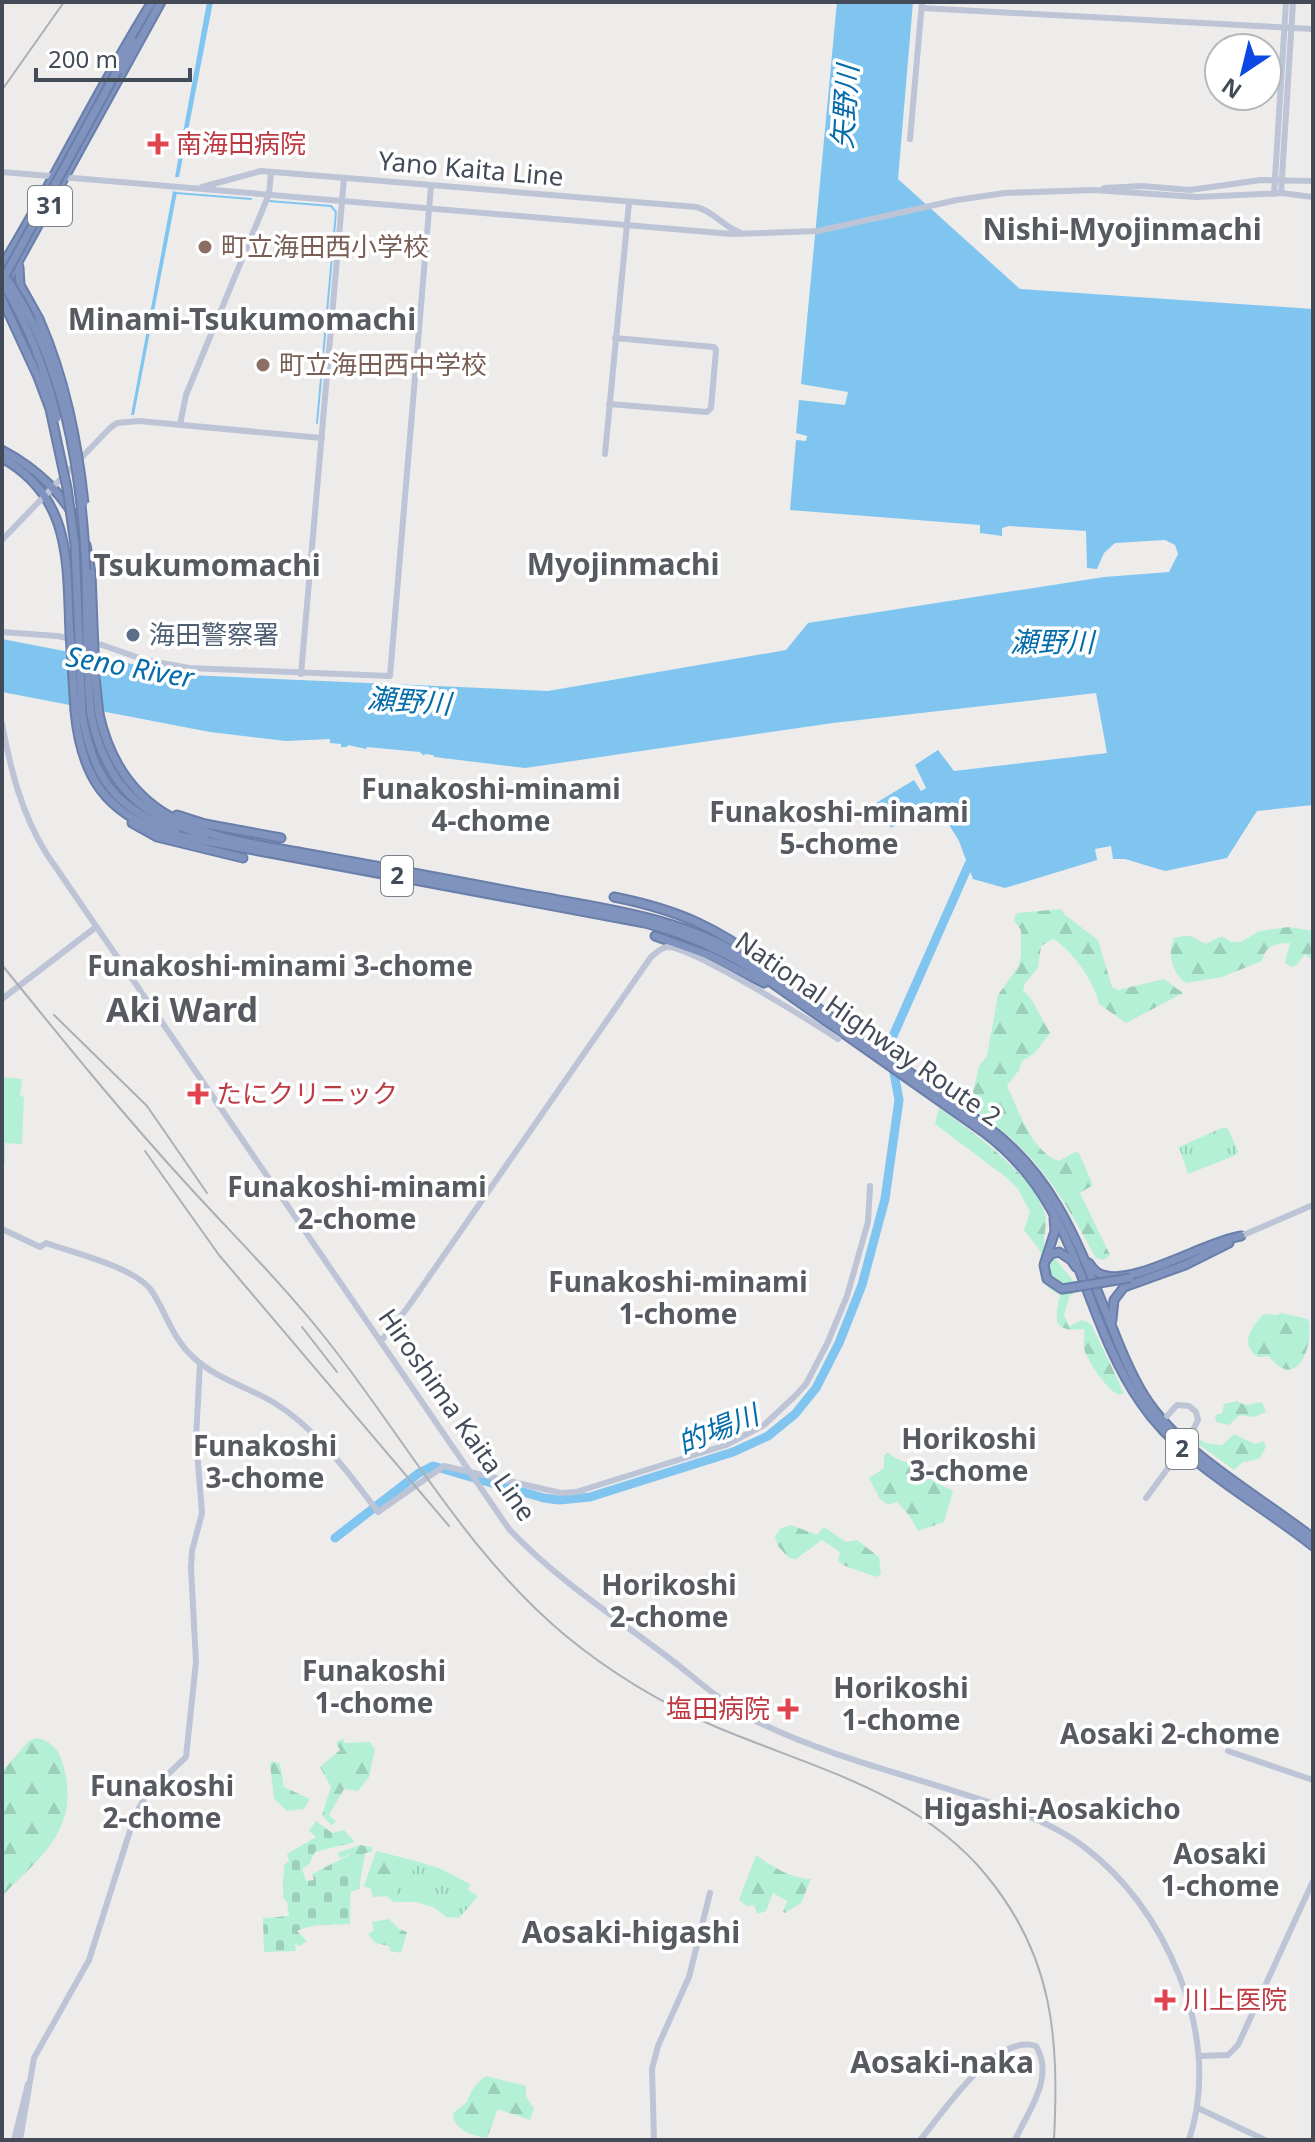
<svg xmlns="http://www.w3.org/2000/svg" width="1315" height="2142" font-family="'Noto Sans','Noto Sans JP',sans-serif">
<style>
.grass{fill:url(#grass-tufts)}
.forest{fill:url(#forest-firs)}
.cemetery{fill:url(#cemetery-stones)}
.pitch{fill:#b4f0d6}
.water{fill:#7fc5f0}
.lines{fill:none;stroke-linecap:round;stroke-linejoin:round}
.stream{stroke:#7fc5f0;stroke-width:2}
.river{stroke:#7fc5f0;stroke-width:9}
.highway-casing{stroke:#6a7eaa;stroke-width:11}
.secondary{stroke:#bcc4d6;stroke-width:6}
.highway{stroke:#7f93be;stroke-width:7}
.rail{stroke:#adafb6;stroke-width:2}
.highway-bridge-casing{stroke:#6a7eaa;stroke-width:11;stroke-linecap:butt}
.secondary-bridge{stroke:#bcc4d6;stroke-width:6}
.highway-bridge{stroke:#7f93be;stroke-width:7}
.health-dot{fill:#e0444e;stroke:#fff;stroke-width:3}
.education-dot{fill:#8d6e63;stroke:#fff;stroke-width:3}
.service-dot{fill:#5c6f8a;stroke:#fff;stroke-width:3}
.labels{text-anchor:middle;stroke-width:7;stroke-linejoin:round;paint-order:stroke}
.shield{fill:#fff;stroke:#7b818b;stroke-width:2}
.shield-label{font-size:24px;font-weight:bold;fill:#434b59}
.health-label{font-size:26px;fill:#be3a42;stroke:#fff;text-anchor:start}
.street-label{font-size:26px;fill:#434b59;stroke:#fff}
.education-label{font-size:26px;fill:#785e54;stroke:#fff;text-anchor:start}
.service-label{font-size:26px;fill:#4e5e75;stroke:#fff;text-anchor:start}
.water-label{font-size:28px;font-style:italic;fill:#046cab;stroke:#fff}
.neighbourhood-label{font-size:28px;font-weight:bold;fill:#575a60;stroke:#fff}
.quarter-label{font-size:30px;font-weight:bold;fill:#575a60;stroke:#fff}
.district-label{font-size:34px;font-weight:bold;fill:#575a60;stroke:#fff}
</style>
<defs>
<pattern id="grass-tufts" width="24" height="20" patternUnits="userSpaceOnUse" patternTransform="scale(2)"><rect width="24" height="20" fill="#b4f0d6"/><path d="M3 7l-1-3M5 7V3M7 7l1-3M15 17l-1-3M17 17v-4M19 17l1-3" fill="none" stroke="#9ccfba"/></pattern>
<pattern id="forest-firs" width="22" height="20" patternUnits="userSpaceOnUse" patternTransform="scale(2)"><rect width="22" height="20" fill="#b4f0d6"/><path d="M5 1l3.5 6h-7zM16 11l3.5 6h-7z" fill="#9ccfba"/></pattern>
<pattern id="cemetery-stones" width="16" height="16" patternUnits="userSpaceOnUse" patternTransform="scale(2)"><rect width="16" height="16" fill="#b4f0d6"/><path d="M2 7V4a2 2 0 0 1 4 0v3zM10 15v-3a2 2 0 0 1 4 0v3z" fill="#9ccfba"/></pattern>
</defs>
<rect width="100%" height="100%" fill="#eeebeb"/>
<g class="grass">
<path d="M1224 1127 1228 1129 1238 1151 1236 1155 1188 1174 1179 1147Z"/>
<path d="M416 1861 439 1868 470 1884 468 1890 478 1896 459 1918 446 1917 435 1908 416 1902H394L387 1896H395L397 1874 411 1875Z"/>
</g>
<g class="forest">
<path d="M1061 909 1064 914 1098 940 1112 987 1118 990 1164 979 1183 993 1126 1023 1099 1004C1094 981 1073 951 1053 939L1041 946 1038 968 1025 983 1023 991 1030 997 1050 1033 1035 1053 1022 1061 1019 1070 1007 1086C1018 1109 1032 1153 1059 1161L1075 1152 1079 1153 1093 1185 1080 1193 1110 1255 1104 1260 1096 1258C1059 1191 1039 1155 975 1110L973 1092 979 1066 987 1056 998 995 1018 967 1021 956V930L1014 921 1015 916 1017 913Z"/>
<path d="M1289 927 1313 931V962L1305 954 1297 965 1291 967 1285 962 1290 943C1276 943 1265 946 1262 961L1222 977 1186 983C1172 973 1167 954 1174 938 1193 934 1190 936 1206 944 1216 939 1222 933 1231 942H1241L1260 931Z"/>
<path d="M939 1108C971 1131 1033 1174 1045 1214 1048 1224 1043 1235 1044 1245L1071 1278 1078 1292 1070 1295 1064 1315 1069 1326 1082 1320 1091 1324 1124 1393 1120 1395C1108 1392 1087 1361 1084 1348 1083 1343 1085 1335 1084 1329 1053 1332 1054 1322 1060 1295 1040 1286 1037 1273 1041 1252L1024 1230 1030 1212 1018 1189 1007 1178 935 1124Z"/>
<path d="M1281 1313 1308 1319C1315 1343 1297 1394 1269 1356L1258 1357C1239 1344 1251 1327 1264 1314L1276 1315Z"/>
<path d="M1237 1401 1245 1405 1262 1402 1266 1412 1254 1417 1240 1415 1229 1425 1216 1422 1215 1415 1222 1413 1224 1404Z"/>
<path d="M1234 1434 1255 1444 1264 1441 1266 1447 1259 1459 1243 1462 1234 1470 1193 1440 1198 1438 1205 1443 1222 1445Z"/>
<path d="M888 1453C899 1462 911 1462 922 1469L924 1476 953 1491 944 1522 918 1531 909 1515 897 1502 888 1505 880 1499 869 1478 884 1468V1455Z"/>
<path d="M791 1525 817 1535 824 1527 846 1542 857 1540 879 1557 881 1574 876 1577 843 1565 838 1560 840 1552 822 1540 796 1559 789 1558 778 1546 775 1537 780 1529Z"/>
<path d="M37 1738C54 1742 60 1752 64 1768 80 1830 40 1857 2 1896V1771L29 1741Z"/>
<path d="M343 1738 344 1743 370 1742 375 1749 369 1777 358 1791 344 1789 329 1815 336 1822 331 1825 322 1815 331 1787 320 1767 340 1750 336 1743Z"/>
<path d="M272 1761 280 1764 284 1787 310 1799 304 1809 287 1811 274 1799 270 1764Z"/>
<path d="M360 1845 372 1847V1852L365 1853 359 1889 351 1892 350 1854 340 1858 337 1853Z"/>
<path d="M376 1851 416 1861 411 1875 397 1874 395 1896 373 1897 371 1889 364 1886Z"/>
<path d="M756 1855C773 1867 790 1878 811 1879L801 1903 785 1913 783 1912 787 1901 773 1893 766 1911 757 1914 754 1905 747 1906 739 1900Z"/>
<path d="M389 1919 399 1929 407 1932 401 1953 390 1951 389 1946 375 1943 368 1934 374 1930 372 1922Z"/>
<path d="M486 2076 526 2086V2096L534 2109 530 2120 498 2109 487 2138C473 2136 453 2130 453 2113L467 2102C470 2091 477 2082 486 2076Z"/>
</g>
<path class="cemetery" d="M316 1821 332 1833 344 1830 355 1842 315 1852 309 1864 302 1869 306 1881 314 1880 312 1874 351 1854 350 1924C332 1925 313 1923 297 1931L307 1941 300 1946 295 1944 296 1951 264 1952 263 1918 289 1916 287 1902 283 1898 284 1865 289 1861 287 1854 316 1837 309 1831Z"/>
<path class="pitch" d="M2 1077 22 1079 20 1096 24 1097 22 1144 5 1143V1164L2 1166Z"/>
<g class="water">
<path d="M207 2H213L179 177H175Z"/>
<path d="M837 2H913L898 179 1020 289 1313 309V805L1257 811 1227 858 1165 871 1125 859H1113L1111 846 1095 849 1097 860 1005 888 973 879 959 841 935 802 891 828 876 803 914 780 921 791 926 788 915 765 938 750 954 771 1107 753 1096 693 833 723 525 768 434 757 433 755 425 754 424 756 420 752 367 747 366 749 348 745 347 747H341V744L330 743V739L286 741 210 732 2 692V639L189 675 548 691 786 650 808 623 1104 577 1169 572 1178 554 1175 545 1165 540 1115 543 1104 553 1097 569 1087 568 1086 531 1009 526 1002 528V536L980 533V525L790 510 796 440 806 441 807 436 796 433 799 400 845 405 848 392 801 384Z"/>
<path d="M173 191 177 192 134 415H131Z"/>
</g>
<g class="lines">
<g class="stream">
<path d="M176 193 251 199"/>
<path d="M269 201 331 206 336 212 317 423"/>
</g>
<path class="river" d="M335 1538 419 1473 433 1466 544 1498 559 1500 590 1497 733 1452 768 1436 795 1414 816 1388 839 1343 862 1285 885 1199 899 1100 889 1045 969 864"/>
<g class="highway-casing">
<g id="highway">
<path d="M117 71 133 41"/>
<path d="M2 266C55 179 98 88 152 2"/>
<path d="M19 267 20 285 39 319"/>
<path d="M2 291 161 2"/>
<path d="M2 450C36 468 68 497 82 533"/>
<path d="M2 458C72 497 67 563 70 633"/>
<path d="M86 545 91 573"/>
<path d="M75 711C81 776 105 813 168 834L645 923C683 933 718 948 752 969L985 1133C1081 1205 1079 1313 1141 1403 1182 1464 1257 1501 1313 1546"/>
<path d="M82 714C93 779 115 807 176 832"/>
<path d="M99 714C108 755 128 790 164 813 205 839 262 845 309 854 383 867 456 881 530 895 608 909 687 918 754 963L989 1128C1058 1180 1080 1250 1112 1327 1122 1353 1133 1380 1149 1403 1187 1457 1261 1497 1313 1538"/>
<path d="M91 715C105 782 139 817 205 835"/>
<path d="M177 815 205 824 281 838"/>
<path d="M132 823 157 837 243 858"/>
<path d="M614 897C679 910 722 929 773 971"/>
<path d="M655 936 711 956 764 983"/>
<path d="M1046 1260 1051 1254 1059 1252 1071 1260 1076 1267"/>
<path d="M1089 1263C1092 1268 1096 1273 1103 1275 1134 1286 1206 1241 1241 1236"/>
<path d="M1044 1265 1055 1231 1054 1218"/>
<path d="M1112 1320 1114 1300 1124 1287 1185 1265 1229 1243"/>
</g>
</g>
<g class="secondary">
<path d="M922 8 1313 29"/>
<path d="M910 139 922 2"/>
<path d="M2 172 732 234 818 231 957 200 1005 193 1093 190 1197 197 1281 193 1313 197"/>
<path d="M202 187 261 171 696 207C714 211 722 226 739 232"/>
<path d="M1104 188 1142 186 1190 190 1261 180 1313 181"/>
<path d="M1281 193 1293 2"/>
<path d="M1274 194 1286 2"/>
<path d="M609 404 707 412 711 408 716 350 714 347 615 338"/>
<path d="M180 425 186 395 269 194 271 172"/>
<path d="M605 454 629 203"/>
<path d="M2 540 110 428 117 423 139 421 322 438"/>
<path d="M2 632 57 636 102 645 145 660 189 668 390 676 431 186"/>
<path d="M301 674 344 178"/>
<path d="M2 724C11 771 21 812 46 853L509 1529C556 1579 615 1617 669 1658 698 1680 728 1709 762 1724 829 1756 903 1774 973 1797 1011 1809 1051 1822 1083 1846 1128 1880 1158 1923 1179 1975 1200 2027 1207 2086 1189 2140"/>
<path d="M2 999 96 927"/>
<path d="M2 1229 40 1247 46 1243C73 1253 134 1267 151 1290 166 1312 172 1338 193 1357 215 1378 247 1387 273 1402 316 1428 348 1472 378 1512L444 1466 561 1493 576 1492 726 1445 764 1425 795 1396 806 1384 827 1344 847 1296 868 1222 870 1186"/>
<path d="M1241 1236 1313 1205"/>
<path d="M381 1341 408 1307 651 957C656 953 660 948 667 947 691 946 812 1022 838 1039"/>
<path d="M1167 1416 1177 1405 1189 1406 1196 1412 1198 1420 1191 1434"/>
<path d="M1146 1498 1177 1456"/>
<path d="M1228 1751 1313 1780"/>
<path d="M1199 2056 1228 2055 1238 2045 1313 1881"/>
<path d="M1198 2108 1265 2140"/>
<path d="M14 2140 28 2084"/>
<path d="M20 2140 34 2058 89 1960 135 1815 147 1794 186 1757 196 1662 191 1568 192 1551 202 1513 196 1438 200 1363"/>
<path d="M654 2140 652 2069 658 2046 689 1977 710 1893"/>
<path d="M920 2140C944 2112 994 2033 1036 2046 1055 2078 1028 2111 1015 2140"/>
</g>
<use href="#highway" class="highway"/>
<g class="rail">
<path d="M2 90 64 2"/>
<path d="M2 965C61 1038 120 1111 183 1180 231 1233 283 1284 327 1340 406 1440 467 1554 566 1636 611 1673 661 1703 714 1726 810 1767 917 1791 986 1875 1054 1957 1059 2039 1054 2140"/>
<path d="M54 1015 147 1106 207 1193"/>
<path d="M145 1151 219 1255 449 1526"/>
<path d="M302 1327 337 1372"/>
</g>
<g class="highway-bridge-casing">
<g id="highway-bridge">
<path d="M2 272C64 358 82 470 86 574 87 621 86 668 91 715"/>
<path d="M2 282C29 325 45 369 57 418"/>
<path d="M2 285 6 274 117 71"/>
<path d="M2 299 38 377 50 409 67 488 75 545 82 714"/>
<path d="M39 319C65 379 77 439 84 503"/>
<path d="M91 573 95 677 99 714"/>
<path d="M70 633 75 711"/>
<path d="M1044 1265 1047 1279 1062 1289 1130 1278"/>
</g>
</g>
<path class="secondary-bridge" d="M1177 1456 1191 1434"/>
<use href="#highway-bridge" class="highway-bridge"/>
</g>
<g class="health-dot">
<path d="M154 132h8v8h8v8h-8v8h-8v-8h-8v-8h8z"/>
<path d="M194 1082h8v8h8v8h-8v8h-8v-8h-8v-8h8z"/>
<path d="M784 1697h8v8h8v8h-8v8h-8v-8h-8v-8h8z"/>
<path d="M1161 1988h8v8h8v8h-8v8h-8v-8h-8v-8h8z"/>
</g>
<g class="education-dot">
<circle cx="205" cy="247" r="8"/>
<circle cx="263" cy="365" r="8"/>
</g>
<circle class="service-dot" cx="133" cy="635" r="8"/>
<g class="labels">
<g class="shield">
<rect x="28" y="186" width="44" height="40" rx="6"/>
<rect x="381" y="856" width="32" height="40" rx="6"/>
<rect x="1166" y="1429" width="32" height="40" rx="6"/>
</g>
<g class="shield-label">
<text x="50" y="214">31</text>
<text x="397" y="884">2</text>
<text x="1182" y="1457">2</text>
</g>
<g class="health-label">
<text x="176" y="153">南海田病院</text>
<text x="216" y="1103">たにクリニック</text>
<text x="770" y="1718" text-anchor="end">塩田病院</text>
<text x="1183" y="2009">川上医院</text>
</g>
<g class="street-label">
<text transform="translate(471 169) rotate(5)" y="9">Yano Kaita Line</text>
<text transform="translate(868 1029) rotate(35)" y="9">National Highway Route 2</text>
<text transform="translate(457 1415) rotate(55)" y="9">Hiroshima Kaita Line</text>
</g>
<g class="education-label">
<text x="221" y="256">町立海田西小学校</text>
<text x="279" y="374">町立海田西中学校</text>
</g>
<g class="service-label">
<text x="149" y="644">海田警察署</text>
</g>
<g class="water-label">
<text transform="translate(845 107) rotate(-86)" y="10">矢野川</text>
<text x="1052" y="652">瀬野川</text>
<text transform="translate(130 667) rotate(10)" y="10">Seno River</text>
<text transform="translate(409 701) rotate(4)" y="10">瀬野川</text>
<text transform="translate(718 1429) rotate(-22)" y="10">的場川</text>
</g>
<g class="neighbourhood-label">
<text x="491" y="799">Funakoshi-minami<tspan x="491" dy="32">4-chome</tspan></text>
<text x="839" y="822">Funakoshi-minami<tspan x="839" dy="32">5-chome</tspan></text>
<text x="280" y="976">Funakoshi-minami 3-chome</text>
<text x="357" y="1197">Funakoshi-minami<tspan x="357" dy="32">2-chome</tspan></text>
<text x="678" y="1292">Funakoshi-minami<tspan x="678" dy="32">1-chome</tspan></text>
<text x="969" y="1449">Horikoshi<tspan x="969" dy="32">3-chome</tspan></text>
<text x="265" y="1456">Funakoshi<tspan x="265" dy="32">3-chome</tspan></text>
<text x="669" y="1595">Horikoshi<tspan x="669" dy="32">2-chome</tspan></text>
<text x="374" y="1681">Funakoshi<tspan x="374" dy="32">1-chome</tspan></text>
<text x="901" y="1698">Horikoshi<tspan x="901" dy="32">1-chome</tspan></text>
<text x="1170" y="1744">Aosaki 2-chome</text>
<text x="162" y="1796">Funakoshi<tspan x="162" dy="32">2-chome</tspan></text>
<text x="1052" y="1819">Higashi-Aosakicho</text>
<text x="1220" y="1864">Aosaki<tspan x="1220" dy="32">1-chome</tspan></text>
</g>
<g class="quarter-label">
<text x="1122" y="240">Nishi-Myojinmachi</text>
<text x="242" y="330">Minami-Tsukumomachi</text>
<text x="623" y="575">Myojinmachi</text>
<text x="207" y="576">Tsukumomachi</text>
<text x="631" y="1943">Aosaki-higashi</text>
<text x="942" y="2073">Aosaki-naka</text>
</g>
<g class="district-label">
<text x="182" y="1022">Aki Ward</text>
</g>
</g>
<rect width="1315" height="2142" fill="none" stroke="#434b59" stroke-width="8"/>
<g transform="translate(1243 72) rotate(215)"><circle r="38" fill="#ffffff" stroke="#b4b7bd" stroke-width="2"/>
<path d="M0-6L14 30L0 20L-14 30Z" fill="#0e48e4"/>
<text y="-12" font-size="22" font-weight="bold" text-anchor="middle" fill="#434b59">N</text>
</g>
<path d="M36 68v12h154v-12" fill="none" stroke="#434b59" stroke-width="4"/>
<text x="48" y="68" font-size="24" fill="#434b59" stroke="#ffffff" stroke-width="6" paint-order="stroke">200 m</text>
</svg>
